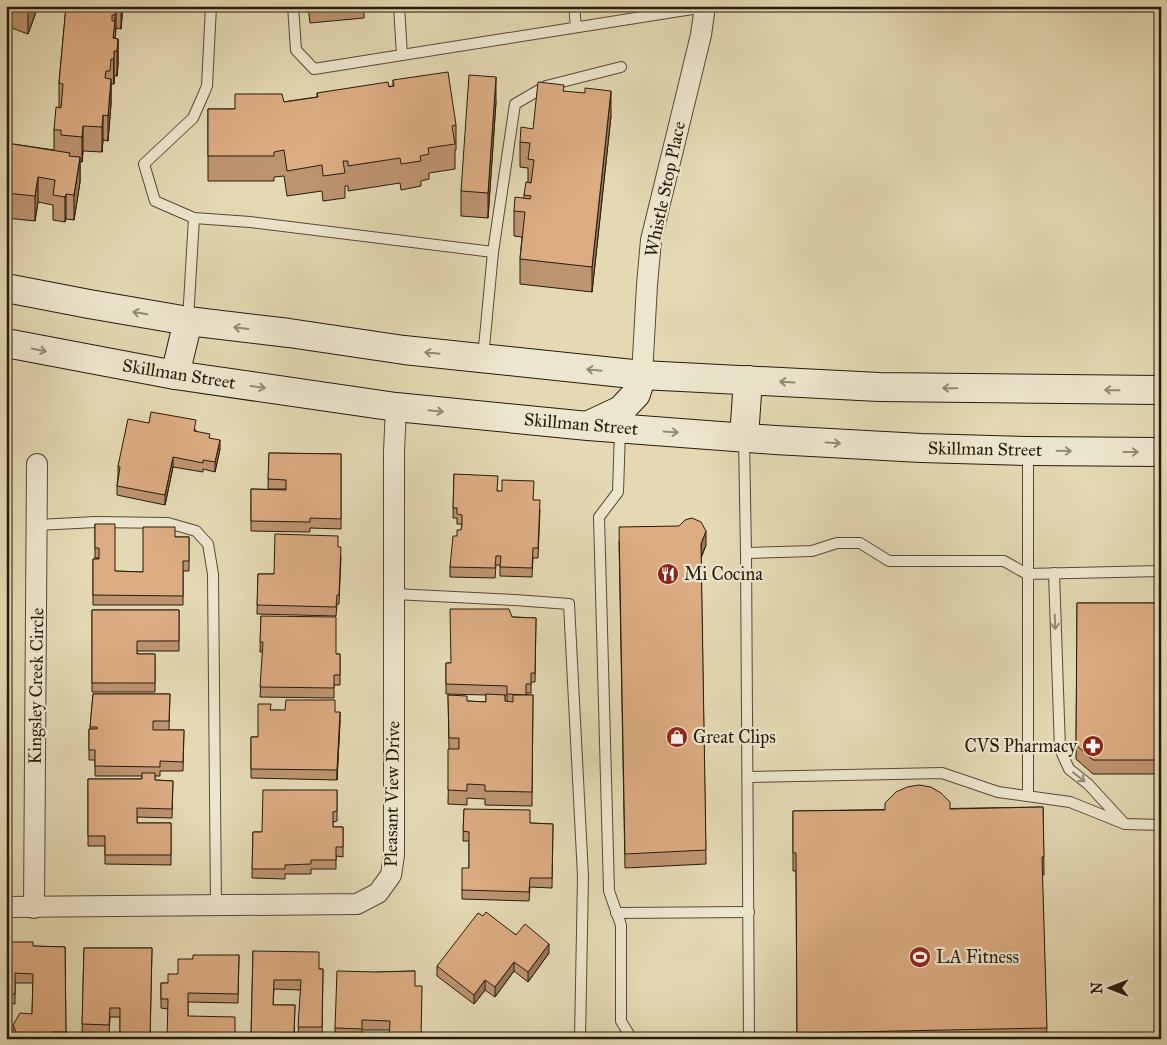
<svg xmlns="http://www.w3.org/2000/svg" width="1167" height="1045" font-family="'IM FELL Great Primer',serif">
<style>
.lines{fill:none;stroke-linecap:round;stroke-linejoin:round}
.lane-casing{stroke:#564a35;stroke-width:12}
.street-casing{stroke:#564a35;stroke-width:22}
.secondary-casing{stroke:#261b0b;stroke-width:30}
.lane{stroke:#ede6ce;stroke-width:10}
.street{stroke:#ede6ce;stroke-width:20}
.secondary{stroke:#ede6ce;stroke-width:28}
.wall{fill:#bd9470;stroke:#261b0b;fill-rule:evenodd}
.shaded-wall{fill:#9a785b;stroke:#261b0b}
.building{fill:#dcac82;stroke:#261b0b}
.oneway{stroke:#938b76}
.labels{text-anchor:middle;stroke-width:4.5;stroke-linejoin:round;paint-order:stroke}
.street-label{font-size:18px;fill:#261b0b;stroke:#ede6ce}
.poi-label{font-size:18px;fill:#261b0b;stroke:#ede6ce;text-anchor:start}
</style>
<rect width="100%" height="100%" fill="#e4d9b3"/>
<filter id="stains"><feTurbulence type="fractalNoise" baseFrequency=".004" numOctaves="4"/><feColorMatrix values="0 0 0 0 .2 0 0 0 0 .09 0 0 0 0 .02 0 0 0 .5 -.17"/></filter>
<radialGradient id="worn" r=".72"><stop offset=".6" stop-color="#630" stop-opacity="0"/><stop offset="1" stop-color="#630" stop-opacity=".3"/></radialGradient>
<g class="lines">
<g class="lane-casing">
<g id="lane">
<path d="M293 6 296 50 314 69 705 7"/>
<path d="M399 6 402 55"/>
<path d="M574 6 576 27"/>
<path d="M194 218 250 222 493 252 515 104 546 86 621 67"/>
<path d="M188 320 194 218 155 201 144 164 193 118 201 100 207 86 211 6"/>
<path d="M483 358 493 252"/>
<path d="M620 430 618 492 599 517 609 891 621 925V1021L630 1036 634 1039"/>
<path d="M744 438 746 553 812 551 837 543H860L889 561H1004L1027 574 1161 571"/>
<path d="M1028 452V796"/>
<path d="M37 525 96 522 168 523 196 531 208 544 213 574 216 905"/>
<path d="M746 553 749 1039"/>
<path d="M1054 573 1060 749 1069 769 1088 784 1123 822"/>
<path d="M394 594 515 600 569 604 583 876 580 1039"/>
<path d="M748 777 942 773 998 792 1070 802 1125 824 1161 825"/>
<path d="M616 913 749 912"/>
</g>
</g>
<g class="street-casing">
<g id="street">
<path d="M642 375 647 285 651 240 701 35 705 6"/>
<path d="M6 907 357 904 378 893 391 875 394 855V452L396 407"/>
<path d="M34 908 37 464"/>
</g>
</g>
<g class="secondary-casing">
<g id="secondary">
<path d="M6 288 89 304 188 321 289 333 404 350 642 375 879 387 1161 390"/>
<path d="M6 343 175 375 396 407 588 426 775 440 921 448 1028 451 1161 452"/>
<path d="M175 375 188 321"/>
<path d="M589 425 621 410 636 394 642 375"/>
<path d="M744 437 748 380"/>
</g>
</g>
<use href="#lane" class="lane"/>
<use href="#street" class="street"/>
<use href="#secondary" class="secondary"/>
</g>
<g class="wall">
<path d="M6 6H36V12L28 34 6 26Z"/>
<path d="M66 6H123L121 29 116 28 115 38 118 39V64L117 76H114V84H111V104L108 141 103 140 102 152 83 151 82 162H80V182L74 220 66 219 65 222 53 220V205L38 202 35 221 6 218V143L54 150V130L59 108V83Z"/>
<path d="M308 6H364V18L310 23Z"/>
<path d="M393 80 456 125V150H455V169L429 173V179L421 181V186L401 190 400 183 348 191V186H345V198L323 201 322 191 287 196 284 176 274 177V181H208V109H235L317 97V93L393 86Z"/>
<path d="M564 91 611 116 592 292 520 284V259L522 237 514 236V211L524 198V195L528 182V168L520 167V142L533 129Z"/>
<path d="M496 102 488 218 461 216V191Z"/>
<path d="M149 423 196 430V432L210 438 220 449 215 472 203 469V472L173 467 165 505 117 495V486L118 476V466Z"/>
<path d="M269 453 341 454V529L310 528V532L251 531V489L286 490V489H268Z"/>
<path d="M454 474 498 491 534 500 540 510 538 558H533L532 577 500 576V565H496L495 578 450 577V567L457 536 461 530 462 524H457V518H453Z"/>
<path d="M95 524 115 571 143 572 175 537H189V571H183V605H93V559H99V558H95Z"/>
<path d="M619 541 706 545 701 558 706 864 625 868Z"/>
<path d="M338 547 341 557 339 604H337L336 616 257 614 258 574H274Z"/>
<path d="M1077 603H1161V774H1093L1076 759Z"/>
<path d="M92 610H179V651H137V654H155V692H92Z"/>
<path d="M261 616 336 654H340V685H334V698L260 697 263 652H260Z"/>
<path d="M512 617 536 618 535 682H531V693H526V695H533L532 806 485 805V799L467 798V805L448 804 449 749 448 695 467 701 486 702V695L446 694V663H451ZM505 695H507V702L505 701Z"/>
<path d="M93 694H170L169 730H184L183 771H160V776H155V780L173 781 172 818 137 817V823H171V865L105 864V846H88V779H142V776H95V760H89V729H90Z"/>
<path d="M271 710 335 712 340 721 337 780 251 778V737H258Z"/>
<path d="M337 790V821L333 822V827H343V857L336 856V869H311V874H285V879L252 878 253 832H262Z"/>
<path d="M1043 807 1044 875H1042L1047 1039H797L796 871H793V811Z"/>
<path d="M464 809 530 823 553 824 552 888 530 887 529 901 462 899V890L469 868V841H463Z"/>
<path d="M483 916 549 953 528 982 514 971 495 997 485 990 474 1004 437 976V966Z"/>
<path d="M33 946 65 947 66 1039H15L13 1034V1025L32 1014 33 983H15V1004L6 1003V952L10 950Z"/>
<path d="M84 948H152L150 1039H120V1017H110L109 1034 82 1033Z"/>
<path d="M253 951 319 969H323L322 1037 298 1036 301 990 274 989 273 1005H295L294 1039H251Z"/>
<path d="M239 955 238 1003 188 1002V1016L235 1039 168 1009 161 1008V983H168L193 959Z"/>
<path d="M415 971 390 1030H362V1038L335 1037V1028L377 972Z"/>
</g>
<g class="shaded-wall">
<path d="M29 6H36V12L28 34V9Z"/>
<path d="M116 6V28L114 51V84L113 38Z"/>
<path d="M121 6H123L121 29Z"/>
<path d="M118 39V64L117 76V51Z"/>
<path d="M496 77V102L488 218V193Z"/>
<path d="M111 79V104L108 141V116Z"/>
<path d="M611 91V116L592 292V267Z"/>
<path d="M103 115V140L102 152V127Z"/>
<path d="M83 126V151L82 162V137Z"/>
<path d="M80 157V182L74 220V195Z"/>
<path d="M38 177V202L35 221V196Z"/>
<path d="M66 194V219L65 222V197Z"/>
<path d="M220 440V449L215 472V462Z"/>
<path d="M173 457V467L165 505V495Z"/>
<path d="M706 531V545L701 558V544Z"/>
<path d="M340 712V721L337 780V770Z"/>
<path d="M549 944V953L528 982V972Z"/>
<path d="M514 962V971L495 997V987Z"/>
<path d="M485 980V990L474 1004V995Z"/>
</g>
<g class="building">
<path d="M20 6H29L28 9Z"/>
<path d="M66 6H116L115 15H112V21H115L113 38 118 39 117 51H114V59H111L110 71H106L105 78 111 79 108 116 103 115 102 127 83 126 82 137 61 135V130H54L56 107 61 108 63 84 59 83Z"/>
<path d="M309 6H341L310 9Z"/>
<path d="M448 72 456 125 452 126 455 144 428 148 429 154 420 156 421 161 401 164 400 158 348 166V161H343L345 173 323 176 322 165 287 171 284 150 274 152V156H208V109H235V94H282L284 102 318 97 317 93 388 82 389 87 394 86 393 80Z"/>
<path d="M469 75 496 77 488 193 461 191Z"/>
<path d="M538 82 564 85 563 91 585 93V88L611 91 592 267 520 259 525 212 514 211 515 197 530 199 531 196 524 195 526 182 531 183 534 160 528 159 530 143 520 142 521 127 533 129Z"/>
<path d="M6 143 70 153 69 156 80 157 74 195 66 194 65 197 53 195 55 180 38 177 35 196 6 193Z"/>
<path d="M151 412 196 420 194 431 210 434 209 438 220 440 215 462 203 460V463L173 457 165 495 117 486 120 467 118 466 128 419 149 423Z"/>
<path d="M269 453 341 454V519L310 518V522L251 521V489L286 490V480L268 479Z"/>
<path d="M454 474 498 476 497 491H502V480L534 481 533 500H540L538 548H533L532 568 500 567 501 556H496L495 568 450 567 453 536H457V530H461L462 525V515L457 514V508H453Z"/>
<path d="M692 518 701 522 706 531 701 544 706 850 625 854 619 527 679 526 685 520Z"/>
<path d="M95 524H115V571L143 572V527H175V537H189V561H183V596L93 595V559H99V548H95Z"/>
<path d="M275 534 338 536V547H341L339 595H337L336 607 257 605 258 574H274Z"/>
<path d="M1077 603H1161V760H1093L1076 745Z"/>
<path d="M450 609H509L512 617 536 618 535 673H531V684H526V695L507 694V686L446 684V663H451Z"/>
<path d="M92 610H179V641H137V654H155V683H92Z"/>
<path d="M261 616 336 617V654H340V675H334V688L260 687 263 642H260Z"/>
<path d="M93 694H170L169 721H153V730H184L183 762 160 761V767L95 766V750H89V729H97V727H90Z"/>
<path d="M486 694 505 695V701L513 702V695H533L532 792 485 791V785L467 784V791L448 790V749H459V738H449L448 695 467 696V701L486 702Z"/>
<path d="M286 700H335V712H340L337 770 251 769V737H258V704H271L270 710H285Z"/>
<path d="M142 773H155V780L173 781 172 809 137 808V823H171V855H105V836H88V779H142Z"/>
<path d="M919 785 931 787 941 793 950 802V809L1043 807 1044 857H1042L1047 1028 797 1033 796 853H793V811L885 810V803L896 792 907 787Z"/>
<path d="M263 790H337V811L333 812V827H343V847H336V860H311V864L285 865V869H252L253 832H262Z"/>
<path d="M464 809 530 810V823L553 824 552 878H530L529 892 462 890V868H469V832L463 831Z"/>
<path d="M486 912 516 935 525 924 549 944 528 972 514 962 495 987 485 980 474 995 437 966 478 913 483 916Z"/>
<path d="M10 942H33V946L65 947 66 1032H53V1037H41V1033H37L36 1038H19L13 1025 20 1013 32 1014 33 974 15 973V994H6V952L10 950Z"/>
<path d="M84 948H152L150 1038 120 1037V1008H110L109 1025 82 1024Z"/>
<path d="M253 951 319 952V969H323L322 1027H298L301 980H274L273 1005H295L294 1033H279V1039L251 1038Z"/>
<path d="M193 955H239L238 994 188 993V1016L235 1017V1039H167L168 999H161V983H168V974H178V959H193Z"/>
<path d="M337 971 377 972 415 971V986H422L421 1039H389L390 1021 362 1020V1029L335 1028Z"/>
</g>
<defs><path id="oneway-shaft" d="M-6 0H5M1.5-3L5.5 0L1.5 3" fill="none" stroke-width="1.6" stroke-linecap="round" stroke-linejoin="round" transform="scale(1.25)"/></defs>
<g class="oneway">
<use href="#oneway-shaft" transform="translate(140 313) rotate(-170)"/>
<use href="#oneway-shaft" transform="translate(241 328) rotate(-173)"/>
<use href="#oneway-shaft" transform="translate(39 350) rotate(11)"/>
<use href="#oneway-shaft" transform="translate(432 353) rotate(-174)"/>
<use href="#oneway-shaft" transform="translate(594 370) rotate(-174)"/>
<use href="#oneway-shaft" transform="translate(787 382) rotate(-177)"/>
<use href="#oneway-shaft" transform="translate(258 387) rotate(8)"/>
<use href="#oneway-shaft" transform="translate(950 388) rotate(-179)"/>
<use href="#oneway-shaft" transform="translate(1112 390) rotate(-179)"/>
<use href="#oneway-shaft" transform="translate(436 411) rotate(6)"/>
<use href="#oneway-shaft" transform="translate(671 432) rotate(4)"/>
<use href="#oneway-shaft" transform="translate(833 443) rotate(3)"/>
<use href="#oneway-shaft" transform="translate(1064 451) rotate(1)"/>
<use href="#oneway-shaft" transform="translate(1131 452)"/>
<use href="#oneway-shaft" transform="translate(1055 622) rotate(88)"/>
<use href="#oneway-shaft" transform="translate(1079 777) rotate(38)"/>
</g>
<defs>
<g id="restaurant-disc" transform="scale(1.125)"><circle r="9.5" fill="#8f2418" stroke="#ede6ce"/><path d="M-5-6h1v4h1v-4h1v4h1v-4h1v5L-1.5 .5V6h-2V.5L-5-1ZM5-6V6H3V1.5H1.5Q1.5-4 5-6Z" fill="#fff"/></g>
<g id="shop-disc" transform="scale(1.125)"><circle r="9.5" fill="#8f2418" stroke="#ede6ce"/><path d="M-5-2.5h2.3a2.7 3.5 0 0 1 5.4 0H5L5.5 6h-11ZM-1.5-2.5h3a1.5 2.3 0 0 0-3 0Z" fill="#fff"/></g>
<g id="pharmacy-disc" transform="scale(1.125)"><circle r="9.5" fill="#8f2418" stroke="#ede6ce"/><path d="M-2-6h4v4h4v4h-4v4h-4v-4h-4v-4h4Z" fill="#fff"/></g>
<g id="stadium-disc" transform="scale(1.125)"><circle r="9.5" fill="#8f2418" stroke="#ede6ce"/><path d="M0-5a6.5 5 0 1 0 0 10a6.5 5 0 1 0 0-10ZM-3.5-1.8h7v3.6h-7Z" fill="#fff"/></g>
</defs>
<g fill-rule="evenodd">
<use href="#restaurant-disc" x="668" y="574"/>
<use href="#shop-disc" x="677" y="737"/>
<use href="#pharmacy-disc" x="1093" y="746"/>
<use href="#stadium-disc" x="920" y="957"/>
</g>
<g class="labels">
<g class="street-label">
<text transform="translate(665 189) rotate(-78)" y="6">Whistle Stop Place</text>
<text transform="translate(179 374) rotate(9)" y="6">Skillman Street</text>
<text transform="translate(581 424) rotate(5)" y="6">Skillman Street</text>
<text transform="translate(985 449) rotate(1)" y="6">Skillman Street</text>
<text transform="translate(36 686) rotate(-89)" y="6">Kingsley Creek Circle</text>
<text transform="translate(392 794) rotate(-89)" y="6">Pleasant View Drive</text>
</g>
<g class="poi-label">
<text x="684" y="580">Mi Cocina</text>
<text x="693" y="743">Great Clips</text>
<text x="1077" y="752" text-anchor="end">CVS Pharmacy</text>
<text x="936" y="963">LA Fitness</text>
</g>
</g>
<rect width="1167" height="1045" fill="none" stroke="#e4d9b3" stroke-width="25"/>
<rect x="8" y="8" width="1152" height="1030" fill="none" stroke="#261b0b" stroke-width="2.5"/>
<rect x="12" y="12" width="1142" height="1020" fill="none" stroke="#261b0b"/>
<g transform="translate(1110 988) rotate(270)" stroke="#ede6ce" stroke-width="4" paint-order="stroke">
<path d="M0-4L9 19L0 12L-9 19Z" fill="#261b0b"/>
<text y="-8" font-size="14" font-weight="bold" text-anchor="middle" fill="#261b0b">N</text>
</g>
<rect width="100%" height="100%" filter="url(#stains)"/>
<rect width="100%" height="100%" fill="url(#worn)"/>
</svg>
